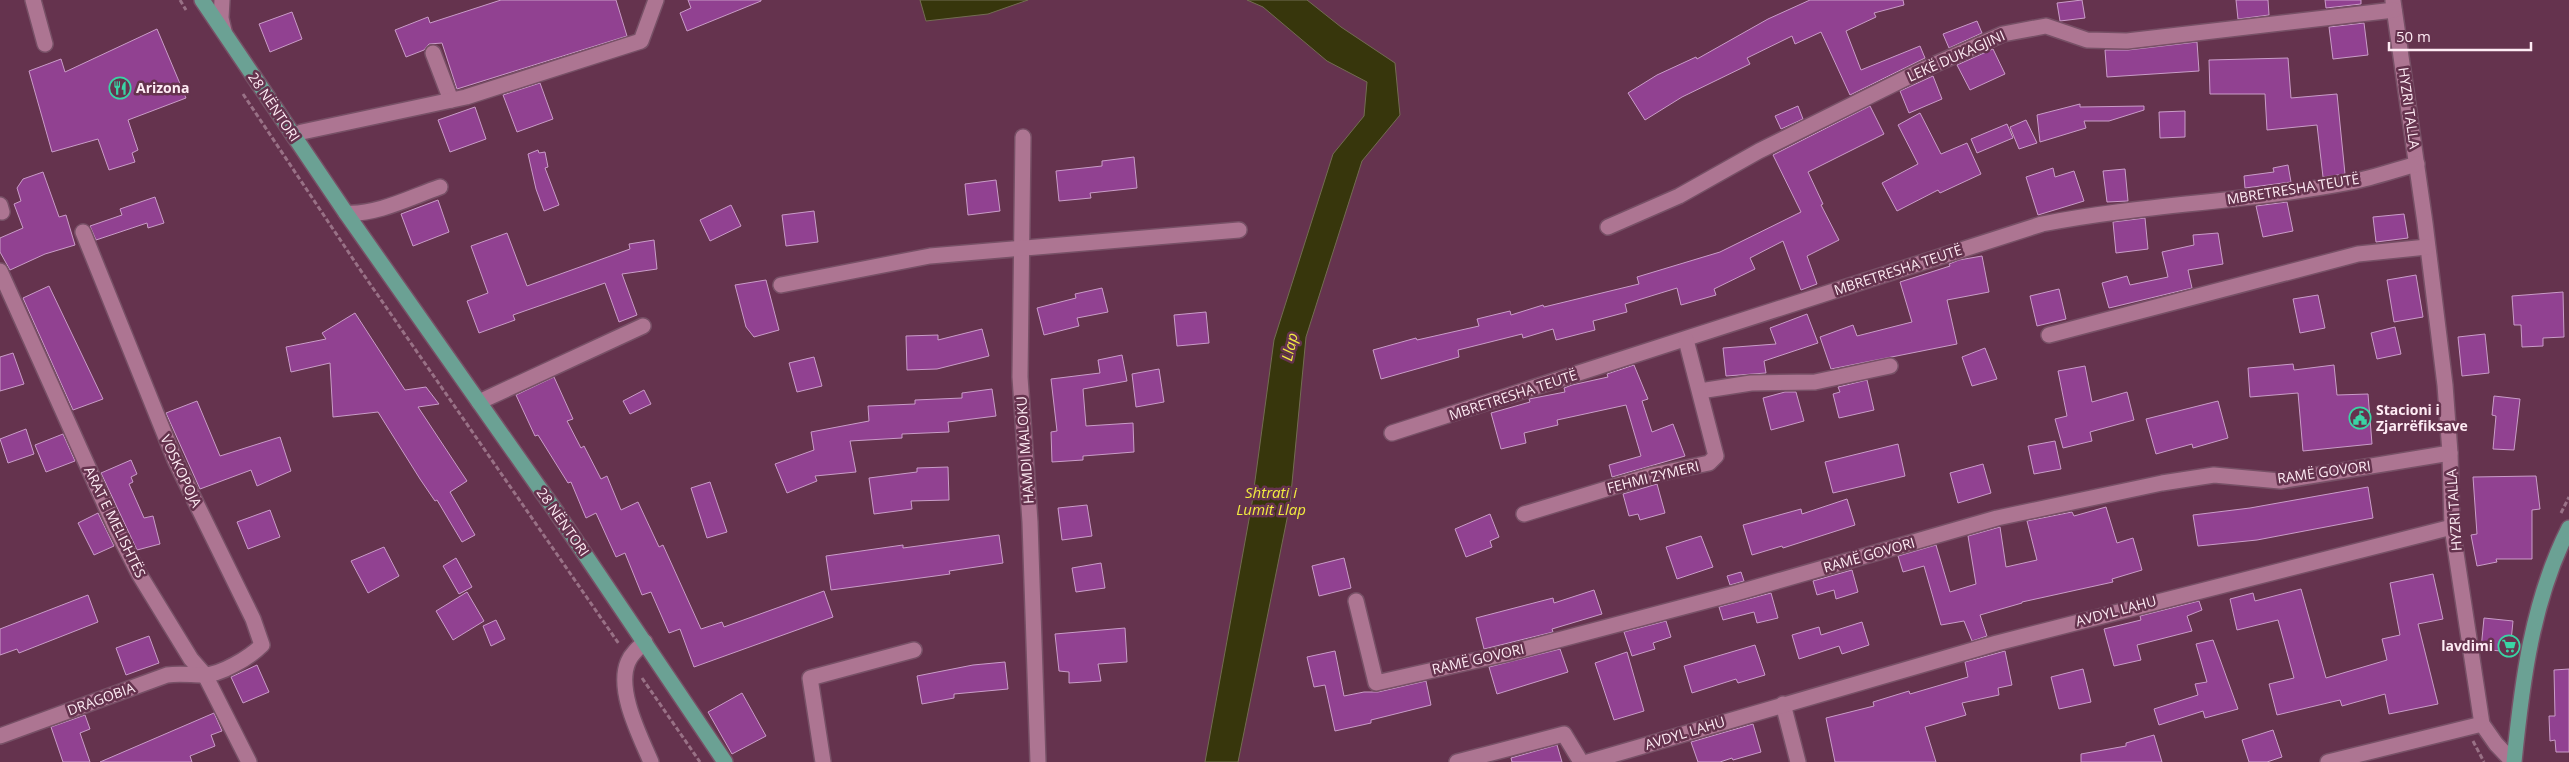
<svg xmlns="http://www.w3.org/2000/svg" width="2569" height="762" font-family="'Open Sans',sans-serif">
<style>
.water{fill:#37360c;stroke:#736c52}
.building{fill:#914191;stroke:#ca9cc8}
.lines{fill:none;stroke-linecap:round;stroke-linejoin:round}
.minor-casing{stroke:#775066;stroke-width:18}
.major-casing{stroke:#775066;stroke-width:18}
.path{stroke:#997186;stroke-width:3;stroke-dasharray:5 2.5;stroke-linecap:butt}
.minor{stroke:#ad7592;stroke-width:15}
.major{stroke:#6ba194;stroke-width:15}
.labels{text-anchor:middle;stroke-width:5;stroke-linejoin:round;paint-order:stroke}
.street-label{font-size:14px;fill:#feebf4;stroke:#65334e}
.poi-label{font-size:14px;font-weight:bold;fill:#feebf4;stroke:#65334e;text-anchor:start}
.water-label{font-size:15px;font-style:italic;fill:#f1eb40;stroke:#65334e}
</style>
<rect width="100%" height="100%" fill="#65334e"/>
<g class="water">
<path d="M920 0H1028L988 14 926 21Z"/>
<path d="M1247 0H1307L1341 27 1395 63 1400 115 1362 161 1306 337 1290 504 1238 762H1205L1252 503 1274 340 1333 154 1364 116 1367 82 1327 61 1263 7Z"/>
</g>
<g class="building">
<path d="M501 0H616L627 36 457 89 442 43 429 44 424 50 406 57 395 30 428 17 430 23Z"/>
<path d="M688 0H761V1L687 31 680 13 691 8Z"/>
<path d="M1810 0H1903L1904 5 1874 13 1876 17 1846 31 1861 70 1920 46 1925 58 1850 95 1821 32 1795 44 1792 36 1747 58 1750 64 1682 97 1645 120 1628 93 1657 75 1696 57 1697 59 1768 19Z"/>
<path d="M2082 0 2085 18 2060 21 2057 3Z"/>
<path d="M2236 0H2268L2269 15 2238 19Z"/>
<path d="M2325 0H2361V4L2326 8Z"/>
<path d="M292 12 302 39 270 52 259 24Z"/>
<path d="M1977 21 1982 33 1949 48 1943 34Z"/>
<path d="M2364 23 2368 55 2333 59 2329 27Z"/>
<path d="M157 29 186 98 128 120 138 150 132 153 135 162 109 170 98 139 52 152 29 71 61 59 65 72Z"/>
<path d="M2197 42 2199 71 2107 77 2105 50H2128Z"/>
<path d="M1993 49 2005 74 1970 90 1957 65Z"/>
<path d="M2288 58 2291 98 2337 94 2345 174 2323 177 2317 125 2267 130 2265 94H2210L2209 60Z"/>
<path d="M1933 76 1942 99 1909 113 1900 91Z"/>
<path d="M540 83 553 119 517 132 503 95Z"/>
<path d="M2080 104V107L2144 106V110L2109 121H2084L2086 128 2040 142 2037 115Z"/>
<path d="M1798 106 1803 119 1781 129 1775 116Z"/>
<path d="M1870 106 1884 134 1808 172 1823 204 1821 205 1839 240 1807 256 1817 284 1801 290 1783 241 1750 258 1755 269 1714 289 1716 295 1681 305 1677 288 1625 304 1627 312 1593 321 1595 330 1556 340 1553 329 1523 338 1522 334 1458 350 1459 357 1381 379 1373 350 1416 338 1417 340 1479 326 1477 319 1510 311 1511 315 1543 305 1544 307 1639 284 1637 277 1720 252 1801 212 1773 155Z"/>
<path d="M475 107 486 139 450 152 438 120Z"/>
<path d="M2185 111V137L2160 138 2159 112Z"/>
<path d="M1920 113 1941 154 1967 143 1981 174 1940 193 1938 190 1897 211 1882 183 1918 164 1898 125Z"/>
<path d="M2026 120 2037 143 2019 149 2010 127Z"/>
<path d="M2007 124 2013 138 1977 153 1971 139Z"/>
<path d="M538 150 539 153 545 152 548 167 545 168 559 205 544 211 536 189 528 154Z"/>
<path d="M1134 157 1137 188 1090 193 1091 198 1059 201 1056 171 1102 166V161Z"/>
<path d="M2288 165 2291 182 2245 188 2244 176 2274 172 2273 168Z"/>
<path d="M2053 168 2055 177 2074 171 2084 201 2038 215 2026 177Z"/>
<path d="M2125 169 2128 201 2107 202 2103 171Z"/>
<path d="M43 172 59 217 66 215 75 245 45 254 10 270 0 252V238L23 228 14 204 21 201 17 188 23 179Z"/>
<path d="M996 180 1000 211 968 215 965 184Z"/>
<path d="M155 197 164 223 148 228 147 223 96 240 90 226 122 215 120 209Z"/>
<path d="M438 200 449 232 413 246 401 214Z"/>
<path d="M2287 202 2293 231 2263 237 2256 206Z"/>
<path d="M731 205 741 226 710 241 700 220Z"/>
<path d="M814 211 818 242 786 246 782 215Z"/>
<path d="M2404 214 2408 238 2376 242 2373 217Z"/>
<path d="M2145 218 2148 249 2116 253 2113 222Z"/>
<path d="M507 233 527 286 630 249 629 244 654 240 657 269 622 274 637 315 619 322 605 283 513 315 515 320 479 333 467 301 488 293 471 246Z"/>
<path d="M2218 233 2223 264 2188 270 2192 288 2109 308 2102 283 2127 276 2130 285 2168 277 2162 252 2194 245 2193 235Z"/>
<path d="M1982 256 1989 292 1947 300 1957 344 1831 369 1820 337 1853 325 1857 336 1912 322 1900 282 1950 266 1949 264 1959 260Z"/>
<path d="M2416 275 2423 317 2394 322 2387 280Z"/>
<path d="M766 280 779 330 754 337 746 327 735 285Z"/>
<path d="M49 286 103 399 73 410 23 298Z"/>
<path d="M1102 288 1108 312 1077 318 1079 326 1044 335 1037 308 1076 298 1075 294Z"/>
<path d="M2059 289 2066 319 2037 326 2030 296Z"/>
<path d="M2563 292 2564 337 2543 338V346L2522 347 2521 325H2514L2512 296Z"/>
<path d="M2318 295 2325 328 2300 333 2293 299Z"/>
<path d="M1206 312 1209 343 1177 346 1174 315Z"/>
<path d="M355 313 405 390 426 387 439 404 418 407 467 481 450 492 475 535 462 542 437 500 435 501 420 479 378 412 333 417 330 363 291 372 286 347 326 339 322 333Z"/>
<path d="M1807 314 1818 343 1764 361 1766 373 1726 376 1723 348 1776 344 1770 328Z"/>
<path d="M2395 327 2401 354 2377 359 2371 333Z"/>
<path d="M982 329 989 356 937 369 907 370 906 336 938 335V340Z"/>
<path d="M2485 334 2489 373 2462 376 2458 337Z"/>
<path d="M1985 348 1997 379 1972 386 1962 357Z"/>
<path d="M13 353 24 384 0 391V357Z"/>
<path d="M1122 355 1127 381 1083 389 1086 426 1133 423 1134 452 1083 456V460L1052 462 1051 432 1057 431 1051 379 1100 373 1098 360Z"/>
<path d="M814 357 822 386 797 392 789 363Z"/>
<path d="M2293 364 2294 370 2334 365 2337 395 2368 394 2372 444 2303 451 2298 393 2250 397 2248 368Z"/>
<path d="M1634 365 1648 399 1642 401 1652 432 1673 424 1685 456 1612 477 1609 465 1641 456 1626 405 1557 420 1558 425 1524 433 1526 443 1501 449 1491 413 1530 402 1529 399 1565 392 1564 388 1572 385 1608 377 1607 374Z"/>
<path d="M2085 366 2092 402 2127 392 2134 420 2090 432 2092 441 2063 448 2055 419 2067 416 2058 371Z"/>
<path d="M1159 369 1164 402 1136 407 1132 374Z"/>
<path d="M554 377 573 419 567 421 581 448 584 446 601 479 607 476 621 510 638 502 659 547 663 545 701 629 722 622 724 627 824 591 833 617 694 667 680 629 669 633 651 592 642 595 625 553 616 557 596 513 586 518 571 482 568 483 538 435 535 436 516 395Z"/>
<path d="M1867 380 1874 410 1839 418 1833 394 1840 392 1838 387Z"/>
<path d="M992 389 996 416 948 422 949 432 902 434V438L850 441 856 472 815 476 817 481 787 493 775 464 814 450 811 432 869 421 868 406 915 404V400L962 398V393Z"/>
<path d="M644 390 651 404 630 414 623 401Z"/>
<path d="M1785 392H1796L1804 421 1771 430 1763 398Z"/>
<path d="M2494 396 2520 399 2514 450 2493 449 2496 416 2492 415Z"/>
<path d="M197 401 220 456 280 437 291 471 257 486 251 470 200 489 166 413Z"/>
<path d="M2218 401 2228 438 2193 448 2192 444 2156 454 2146 419Z"/>
<path d="M26 429 34 454 8 463 0 439Z"/>
<path d="M63 434 75 461 46 472 35 445Z"/>
<path d="M2055 441 2061 469 2034 474 2028 446Z"/>
<path d="M1898 444 1905 476 1833 493 1825 462Z"/>
<path d="M131 460 137 474 131 477 133 482 129 484 144 518 153 516 160 544 137 550 101 473Z"/>
<path d="M1983 464 1991 493 1958 503 1950 473Z"/>
<path d="M948 467 949 500 911 501 912 509 874 514 869 478 917 472V468Z"/>
<path d="M2536 476 2540 509 2532 510V559H2496L2497 562 2477 566 2471 535 2477 534 2473 477Z"/>
<path d="M710 482 727 532 707 538 691 488Z"/>
<path d="M1657 484 1665 513 1640 520 1638 514 1629 516 1623 494Z"/>
<path d="M2368 487 2373 518 2257 540 2198 546 2193 515 2250 508Z"/>
<path d="M1847 499 1855 525 1783 548 1782 546 1752 555 1743 525 1801 509 1802 514Z"/>
<path d="M1087 505 1092 536 1062 540 1058 508Z"/>
<path d="M2106 507 2117 543 2133 538 2142 570 2112 579 2113 582 2022 602V603L1980 615 1987 636 1972 641 1964 621 1941 625 1924 566 1903 572 1898 556 1936 545 1950 592 1976 584 1968 536 2000 527 2006 567 2037 560 2027 521 2072 512 2074 516Z"/>
<path d="M270 510 280 537 248 549 237 522Z"/>
<path d="M98 513 114 546 94 555 78 523Z"/>
<path d="M1490 514 1499 537 1490 541 1492 547 1466 557 1455 529Z"/>
<path d="M999 535 1003 563 949 571 950 574 831 590 826 556 903 545V548Z"/>
<path d="M1701 536 1713 567 1677 579 1666 547Z"/>
<path d="M384 547 399 576 368 593 351 561Z"/>
<path d="M456 558 472 587 459 594 443 566Z"/>
<path d="M1344 558 1351 588 1319 596 1312 566Z"/>
<path d="M1101 563 1105 588 1076 592 1072 568Z"/>
<path d="M1852 570 1858 592 1836 599 1834 590 1817 595 1813 581Z"/>
<path d="M1741 572 1744 581 1730 585 1727 576Z"/>
<path d="M2433 574 2443 619 2418 624 2438 704 2389 714 2385 694 2342 706 2340 700 2277 715 2269 684 2294 678 2278 620 2237 630 2230 599 2253 593 2255 601 2301 589 2326 678 2387 660 2382 639 2400 635 2390 583Z"/>
<path d="M1594 590 1602 614 1552 629 1553 632 1484 649 1476 618 1553 598 1554 603Z"/>
<path d="M467 592 484 621 453 640 436 611Z"/>
<path d="M1771 593 1778 618 1757 623 1754 612 1723 620 1719 607Z"/>
<path d="M88 595 98 622 19 653 17 649 0 655V629Z"/>
<path d="M2199 601 2202 610 2187 616 2192 631 2137 645 2141 660 2114 666 2104 629 2141 620 2140 616Z"/>
<path d="M2484 618 2513 621 2510 652 2481 649Z"/>
<path d="M496 620 505 639 491 646 483 626Z"/>
<path d="M1666 621 1671 637 1653 643 1655 649 1632 656 1624 632Z"/>
<path d="M1862 622 1869 645 1842 654 1839 646 1799 659 1792 635 1819 627 1821 635Z"/>
<path d="M1125 628 1127 662 1098 664 1101 681 1069 683V672L1059 671 1055 634Z"/>
<path d="M149 636 159 663 126 675 116 648Z"/>
<path d="M2213 640 2238 709 2205 718 2203 711 2159 725 2154 709 2198 695 2195 684 2207 682 2196 644Z"/>
<path d="M1755 645 1765 675 1738 683 1736 679 1692 693 1684 666Z"/>
<path d="M1560 649 1568 672 1497 694 1489 667Z"/>
<path d="M1335 651 1344 696 1364 692H1378L1426 681 1431 705 1371 720V723L1335 731 1325 685 1314 687 1307 657Z"/>
<path d="M2005 651 2012 685 1998 688 1999 695 1962 703 1966 715 1925 727 1936 762H1835L1826 718 1874 706 1873 702 1909 691 1910 694 1968 677 1965 662Z"/>
<path d="M1627 652 1644 711 1614 720 1595 663Z"/>
<path d="M1005 662 1008 689 954 694V698L922 704 917 676 973 665Z"/>
<path d="M257 665 269 692 243 703 231 677Z"/>
<path d="M2083 669 2091 702 2059 709 2051 677Z"/>
<path d="M2569 669V752H2556L2555 740 2550 741 2549 716H2555L2554 670Z"/>
<path d="M742 693 766 736 732 754 708 712Z"/>
<path d="M214 713 222 731 211 735 215 746 190 756 192 762H100Z"/>
<path d="M85 715 90 729 80 733 90 762H63L51 727Z"/>
<path d="M1753 724 1761 752 1733 760 1732 758 1720 762H1698L1691 742Z"/>
<path d="M2273 730 2282 757 2267 762H2249L2242 740Z"/>
<path d="M2154 735 2162 762H2081V754L2126 746V743Z"/>
<path d="M1557 745 1562 762H1512L1511 758Z"/>
</g>
<g class="lines">
<g class="minor-casing">
<g id="minor">
<path d="M33 0 45 44"/>
<path d="M222 0 221 18 224 31"/>
<path d="M2393 1 2425 223 2445 385 2450 453 2452 527 2482 724 2496 744 2513 762"/>
<path d="M433 53 451 100"/>
<path d="M294 136 302 132 466 97 641 41 656 0"/>
<path d="M1023 137 1020 377 1030 522 1038 762"/>
<path d="M0 205 2 212"/>
<path d="M346 213C377 215 411 197 440 187"/>
<path d="M1608 227 1679 196 1759 151 1922 70 2003 34 2046 26 2087 40 2127 41 2394 10"/>
<path d="M0 271 115 527 139 574 191 659 205 675 249 762"/>
<path d="M781 285 930 256 1239 230"/>
<path d="M2049 335 2358 254 2427 247"/>
<path d="M1700 391 1751 383 1815 382 1890 366"/>
<path d="M479 402 643 326"/>
<path d="M1392 433 2042 224C2144 204 2249 202 2351 182 2373 178 2395 170 2417 164"/>
<path d="M1524 514 1652 475 1709 463 1716 456 1686 340"/>
<path d="M1356 601 1376 683 1509 653 1736 593 1997 518 2162 483 2214 475 2280 481 2450 453"/>
<path d="M645 642C638 648 631 654 628 662 616 690 640 736 651 762"/>
<path d="M1783 704 1798 762"/>
<path d="M0 736 167 675C180 673 191 675 203 675 221 675 250 657 262 645L253 619 175 460 83 232"/>
<path d="M823 762 810 678 914 650"/>
<path d="M1457 762 1564 734 1581 762"/>
<path d="M1588 762 1997 643 2452 527"/>
<path d="M2328 762 2482 724"/>
</g>
</g>
<g class="major-casing">
<g id="major">
<path d="M202 0 346 213 557 513 725 762"/>
<path d="M2514 762C2522 682 2532 601 2569 528"/>
</g>
</g>
<g class="path">
<path d="M180 0 186 10"/>
<path d="M243 94 359 268 619 644"/>
<path d="M2561 513 2569 497"/>
<path d="M642 678 700 762"/>
<path d="M2473 741 2484 762"/>
</g>
<use href="#minor" class="minor"/>
<use href="#major" class="major"/>
</g>
<defs>
<g id="restaurant-ring" transform="scale(1.125)"><circle r="9.5" fill="#65334e" stroke="#3ad4a5" stroke-width="1.5"/><path d="M-5-6h1v4h1v-4h1v4h1v-4h1v5L-1.5 .5V6h-2V.5L-5-1ZM5-6V6H3V1.5H1.5Q1.5-4 5-6Z" fill="#3ad4a5"/></g>
<g id="civic-ring" transform="scale(1.125)"><circle r="9.5" fill="#65334e" stroke="#3ad4a5" stroke-width="1.5"/><path d="M-.6-6.5H3V-4.5H.6V-3L4-1V1h2V6H-6V1h2V-1L-.6-3ZM-1.2 2.5V6h2.4V2.5Z" fill="#3ad4a5"/></g>
<g id="supermarket-ring" transform="scale(1.125)"><circle r="9.5" fill="#65334e" stroke="#3ad4a5" stroke-width="1.5"/><path d="M-6-5.5h2.5l.6 2H6L4.5 2H-2.5L-4.4-4H-6ZM-1.5 3.2a1.3 1.3 0 1 0 .1 0ZM3 3.2a1.3 1.3 0 1 0 .1 0Z" fill="#3ad4a5"/></g>
</defs>
<g fill-rule="evenodd">
<use href="#restaurant-ring" x="120" y="88"/>
<use href="#civic-ring" x="2360" y="418"/>
<use href="#supermarket-ring" x="2509" y="646"/>
</g>
<g class="labels">
<g class="street-label">
<text transform="translate(1956 56) rotate(-24)" y="5">LEKË DUKAGJINI</text>
<text transform="translate(274 107) rotate(56)" y="5">28 NËNTORI</text>
<text transform="translate(2409 108) rotate(82)" y="5">HYZRI TALLA</text>
<text transform="translate(2293 189) rotate(-9)" y="5">MBRETRESHA TEUTË</text>
<text transform="translate(1898 270) rotate(-18)" y="5">MBRETRESHA TEUTË</text>
<text transform="translate(1513 395) rotate(-18)" y="5">MBRETRESHA TEUTË</text>
<text transform="translate(1025 450) rotate(-94)" y="5">HAMDI MALOKU</text>
<text transform="translate(181 471) rotate(65)" y="5">VOSKOPOJA</text>
<text transform="translate(2324 472) rotate(-8)" y="5">RAMË GOVORI</text>
<text transform="translate(1653 477) rotate(-14)" y="5">FEHMI ZYMERI</text>
<text transform="translate(2454 510) rotate(-94)" y="5">HYZRI TALLA</text>
<text transform="translate(115 522) rotate(64)" y="5">ARAT E MELISHTËS</text>
<text transform="translate(563 522) rotate(55)" y="5">28 NËNTORI</text>
<text transform="translate(1869 555) rotate(-16)" y="5">RAMË GOVORI</text>
<text transform="translate(2116 611) rotate(-15)" y="5">AVDYL LAHU</text>
<text transform="translate(1478 659) rotate(-13)" y="5">RAMË GOVORI</text>
<text transform="translate(101 699) rotate(-20)" y="5">DRAGOBIA</text>
<text transform="translate(1685 733) rotate(-17)" y="5">AVDYL LAHU</text>
</g>
<g class="poi-label">
<text x="136" y="93">Arizona</text>
<text x="2376" y="415">Stacioni i<tspan x="2376" dy="16">Zjarrëfiksave</tspan></text>
<text x="2493" y="651" text-anchor="end">lavdimi</text>
</g>
<g class="water-label">
<text transform="translate(1290 347) rotate(-77)" y="5">Llap</text>
<text x="1271" y="498">Shtrati i<tspan x="1271" dy="17">Lumit Llap</tspan></text>
</g>
</g>
<path d="M2389 42v8h142v-8" fill="none" stroke="#feebf4" stroke-width="2.5"/>
<text x="2396" y="42" font-size="15" fill="#feebf4" stroke="#65334e" stroke-width="4" paint-order="stroke">50 m</text>
</svg>
